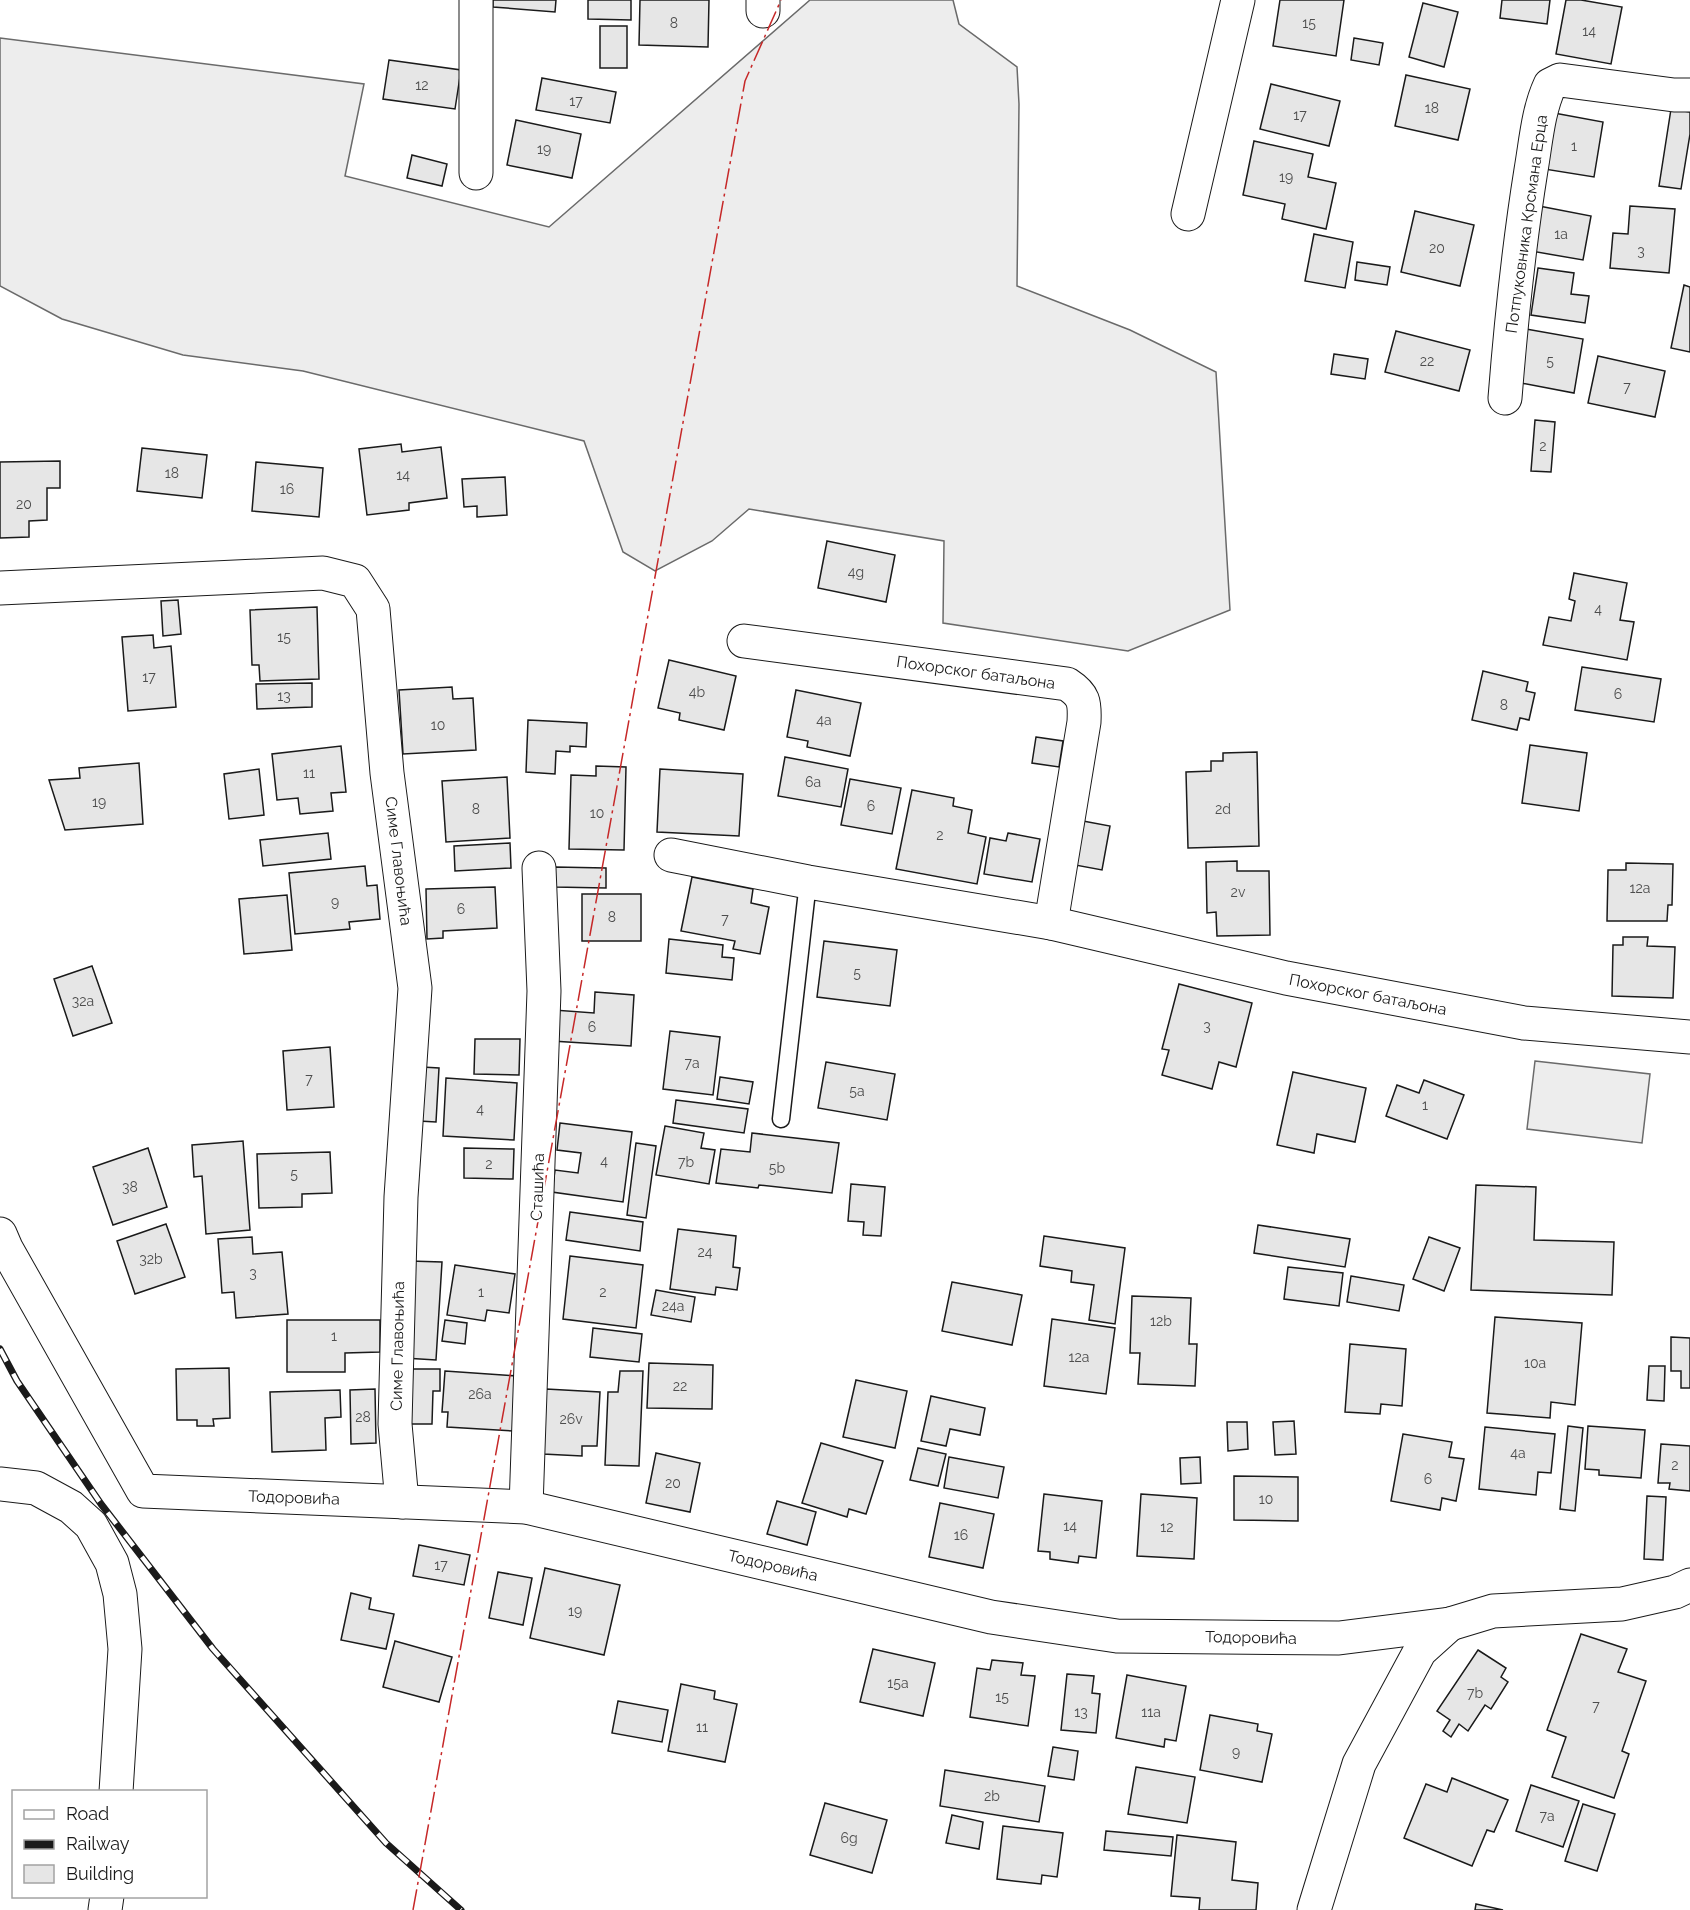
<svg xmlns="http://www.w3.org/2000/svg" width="1690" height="1910" font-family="Raleway,sans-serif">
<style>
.built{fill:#ededed;stroke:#6a6a6a;stroke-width:1.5}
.building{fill:#e6e6e6;stroke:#1a1a1a;stroke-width:1.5}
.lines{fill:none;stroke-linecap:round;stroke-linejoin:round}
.service-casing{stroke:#1a1a1a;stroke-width:19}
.minor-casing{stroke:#1a1a1a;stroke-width:35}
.service{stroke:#fff;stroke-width:16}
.minor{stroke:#fff;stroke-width:33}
.rail-casing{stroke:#1a1a1a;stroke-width:7}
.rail{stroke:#fff;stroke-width:4.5;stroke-dasharray:14;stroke-linecap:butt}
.power{stroke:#c62828;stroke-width:1.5;stroke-dasharray:21 4.5 3 4.5;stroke-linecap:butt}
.labels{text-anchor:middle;stroke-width:4.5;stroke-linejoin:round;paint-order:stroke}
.number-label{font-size:14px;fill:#4d4d4d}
.street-label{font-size:16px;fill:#1a1a1a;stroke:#fff}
</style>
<rect width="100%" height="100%" fill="#fff"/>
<g class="built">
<path d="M810 0H953L959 24 1017 67 1019 104 1017 286 1130 330 1216 372 1230 610 1128 651 943 623 944 541 749 509 712 541 655 571 623 552 584 441 303 371 183 355 62 319 0 286V38L364 84 345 176 549 227Z"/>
<path d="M1535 1061 1650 1074 1642 1143 1527 1129Z"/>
</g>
<g class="building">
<path d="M493 0H556L555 12 493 7Z"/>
<path d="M588 0H631V20L588 19Z"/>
<path d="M640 0H709L708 47 639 45Z"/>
<path d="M1280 0H1344L1336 56 1273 46Z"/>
<path d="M1502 0H1550L1547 24 1500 18Z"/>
<path d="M1566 0H1581L1622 7 1611 64 1556 54Z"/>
<path d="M1423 3 1458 12 1444 67 1409 57Z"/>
<rect x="600" y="26" width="27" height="42"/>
<path d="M1354 38 1383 43 1379 65 1351 60Z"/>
<path d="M389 60 461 70 455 109 383 99Z"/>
<path d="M1406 75 1470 89 1458 140 1395 126Z"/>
<path d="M542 78 616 92 610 123 536 110Z"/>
<path d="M1271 84 1340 101 1329 146 1260 129Z"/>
<path d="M1671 109 1690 112V134L1681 189 1659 186Z"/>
<path d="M1554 113 1603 122 1594 177 1544 169Z"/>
<path d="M516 120 581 134 572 178 507 165Z"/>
<path d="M1254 141 1313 154 1308 177 1336 183 1326 229 1282 219 1285 204 1243 195Z"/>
<path d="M412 155 447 164 442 186 407 178Z"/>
<path d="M1539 206 1591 216 1583 260 1531 251Z"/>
<path d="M1630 206 1675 209 1669 273 1610 268 1613 233 1628 234Z"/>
<path d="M1415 211 1474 225 1460 286 1401 272Z"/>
<path d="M1314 234 1353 242 1345 288 1305 281Z"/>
<path d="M1357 262 1390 267 1387 285 1355 280Z"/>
<path d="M1538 268 1574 273 1571 294 1589 296 1585 323 1531 315Z"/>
<path d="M1684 285 1690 287V352L1671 348Z"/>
<path d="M1526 329 1583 339 1574 393 1516 382Z"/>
<path d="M1396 331 1470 350 1459 391 1385 372Z"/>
<path d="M1334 354 1368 359 1365 379 1331 374Z"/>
<path d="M1598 356 1665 371 1655 417 1588 403Z"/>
<path d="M1535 420 1555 422 1551 472 1531 471Z"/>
<path d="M401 444 402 452 441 447 447 498 409 503V510L367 515 359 449Z"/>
<path d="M142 448 207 455 202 498 137 491Z"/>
<path d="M60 461V488H47V520L29 521V537L0 538V462Z"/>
<path d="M256 462 323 468 319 517 252 511Z"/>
<path d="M505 477 507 515 477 517V506L464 507 462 479Z"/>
<path d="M827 541 895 555 886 602 818 588Z"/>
<path d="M1574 573 1627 583 1620 620 1634 622 1627 660 1543 645 1549 617 1571 621 1575 601 1569 599Z"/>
<path d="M178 600 181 634 163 636 161 601Z"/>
<path d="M317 607 319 679 260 681 259 665H252L250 610Z"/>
<path d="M153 635 154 648 171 646 176 707 128 711 122 637Z"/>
<path d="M669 660 736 676 724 730 679 720 680 713 658 708Z"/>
<path d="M1582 667 1661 679 1654 722 1575 710Z"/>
<path d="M1483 671 1528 682 1526 691 1535 693 1529 720 1520 718 1517 730 1472 720Z"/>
<path d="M312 683V707L257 709 256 684Z"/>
<path d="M452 687 453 699 473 698 476 750 403 754 399 690Z"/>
<path d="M796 690 861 703 850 756 807 747 808 741 787 737Z"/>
<path d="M528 720 587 723 586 747 570 746V752L556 751 555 774 526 772Z"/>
<path d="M1036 737 1063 741 1059 767 1032 763Z"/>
<path d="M1530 745 1587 753 1579 811 1522 803Z"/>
<path d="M341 746 346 792 331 793 333 811 300 814 298 798 277 800 272 754Z"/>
<path d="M1257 752 1259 846 1188 848 1186 772 1211 771V761H1223V753Z"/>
<path d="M785 757 848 769 841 807 778 796Z"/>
<path d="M139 763 143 824 65 830 49 780 80 778 79 768Z"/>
<path d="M596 766 626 767 624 850 569 849 571 775 596 776Z"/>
<path d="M259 769 264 815 229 819 224 774Z"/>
<path d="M660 769 743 774 739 836 657 832Z"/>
<path d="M507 777 510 838 446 842 442 781Z"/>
<path d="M850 779 901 788 892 834 841 825Z"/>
<path d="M912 790 954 798 953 806 972 810 968 833 986 837 977 884 896 869Z"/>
<path d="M1083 821 1110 826 1102 870 1075 865Z"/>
<path d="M328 833 331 859 263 866 260 840Z"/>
<path d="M1008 833 1040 839 1032 882 984 874 990 838 1006 841Z"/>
<path d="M510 843 511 868 455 871 454 846Z"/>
<path d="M1237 861V871H1269L1270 935 1217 936 1216 912 1207 913 1206 862Z"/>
<path d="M1626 863 1673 864 1672 905H1668L1667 921H1607L1608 870H1626Z"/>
<path d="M365 866 367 886 377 885 380 919 349 922 350 929 295 934 289 873Z"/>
<path d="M555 867 606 868V888L554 887Z"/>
<path d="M692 877 753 889 751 903 769 907 760 954 733 949 735 941 681 931Z"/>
<path d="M495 887 497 928 443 931V938L427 939 426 889Z"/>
<rect x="582" y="894" width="59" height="47"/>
<path d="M287 895 292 950 244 954 239 899Z"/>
<path d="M1623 937H1648L1647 946 1675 947 1673 998 1612 996 1613 945H1623Z"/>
<path d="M669 939 723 945 722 957 734 958 732 980 666 973Z"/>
<path d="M824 941 897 950 890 1006 817 997Z"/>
<path d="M92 966 112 1023 73 1036 54 979Z"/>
<path d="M1179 984 1252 1003 1236 1067 1219 1062 1212 1089 1162 1075 1169 1050 1162 1049Z"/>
<path d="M595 992 634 995 631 1046 552 1041 554 1010 594 1013Z"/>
<path d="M670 1031 720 1037 713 1095 663 1089Z"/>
<path d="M475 1039H520L519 1075 474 1074Z"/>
<path d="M330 1047 334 1107 287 1110 283 1051Z"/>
<path d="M826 1062 895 1074 887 1120 818 1108Z"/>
<path d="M422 1067 439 1068 436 1122 419 1121Z"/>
<path d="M1293 1072 1366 1088 1355 1142 1317 1134 1314 1153 1277 1145Z"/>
<path d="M720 1077 753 1082 749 1104 717 1099Z"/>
<path d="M446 1078 517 1083 514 1140 443 1136Z"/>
<path d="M1424 1080 1464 1095 1447 1139 1386 1116 1397 1085 1419 1093Z"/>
<path d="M676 1100 748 1109 744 1133 673 1123Z"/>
<path d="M560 1123 632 1132 623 1202 552 1192 555 1170 578 1173 581 1153 557 1150Z"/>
<path d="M665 1126 704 1133 701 1148 715 1150 709 1184 656 1175Z"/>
<path d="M752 1133 839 1143 832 1193 759 1185 758 1188 716 1183 721 1149 750 1152Z"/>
<path d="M243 1141 250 1230 206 1234 202 1176 194 1177 192 1145Z"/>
<path d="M636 1143 656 1146 646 1218 627 1215Z"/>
<path d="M148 1148 167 1207 113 1225 93 1167Z"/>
<path d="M464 1148 514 1149 513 1179 464 1178Z"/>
<path d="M330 1152 332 1193 302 1194V1207L259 1208 257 1154Z"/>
<path d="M851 1184 885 1187 881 1236 863 1235 864 1222 848 1221Z"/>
<path d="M1476 1185 1536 1187 1534 1240 1614 1242 1612 1295 1471 1290Z"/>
<path d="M570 1212 643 1222 640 1251 566 1240Z"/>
<path d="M166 1224 185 1277 135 1294 117 1241Z"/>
<path d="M1258 1225 1350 1239 1345 1267 1254 1253Z"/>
<path d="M678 1229 736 1236 733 1267 740 1268 737 1290 716 1287 715 1295 670 1289Z"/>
<path d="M1044 1236 1125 1248 1115 1324 1089 1320 1094 1285 1071 1282 1072 1271 1040 1266Z"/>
<path d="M252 1237 253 1254 282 1252 288 1314 236 1318 234 1292 222 1293 218 1239Z"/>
<path d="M1429 1237 1460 1248 1444 1291 1413 1279Z"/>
<path d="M570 1256 643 1265 636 1328 563 1319Z"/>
<path d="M409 1261 442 1262 436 1360 404 1358Z"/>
<path d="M455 1265 515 1274 509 1313 487 1310 485 1321 447 1315Z"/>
<path d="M1288 1267 1343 1273 1339 1306 1284 1299Z"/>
<path d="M1351 1276 1404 1285 1399 1311 1347 1302Z"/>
<path d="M952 1282 1022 1295 1012 1345 942 1331Z"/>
<path d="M656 1290 695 1297 691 1322 651 1315Z"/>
<path d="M1132 1296 1191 1298 1189 1344H1197L1195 1386 1138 1384 1140 1353H1130Z"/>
<path d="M1495 1317 1582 1323 1575 1405 1551 1402 1550 1418 1487 1413Z"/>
<path d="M1052 1319 1115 1328 1106 1394 1044 1386Z"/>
<path d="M287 1320H380V1352L345 1353V1372H287Z"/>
<path d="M445 1320 467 1323 465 1344 442 1341Z"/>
<path d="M593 1328 642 1334 639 1362 590 1357Z"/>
<path d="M1671 1337 1690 1338V1388H1681V1371H1671Z"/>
<path d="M1350 1344 1406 1349 1402 1406 1381 1404 1380 1414 1345 1412Z"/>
<path d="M649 1363 713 1365 712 1409 647 1408Z"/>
<path d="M1649 1366H1665L1664 1401 1647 1400Z"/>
<path d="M229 1368 230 1418 213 1419 214 1426H197V1420H177L176 1369Z"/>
<path d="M411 1369H440V1391H433L432 1424H410Z"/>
<path d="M445 1371 517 1376 514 1431 447 1427 448 1412H442Z"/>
<path d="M620 1371H643L639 1466 605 1465 608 1392H618Z"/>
<path d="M856 1380 907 1391 895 1448 843 1437Z"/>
<path d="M375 1389 376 1443 351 1444 350 1390Z"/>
<path d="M546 1389 600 1392 597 1446H582V1456L543 1454Z"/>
<path d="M340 1390 341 1417 325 1418 326 1450 272 1452 270 1392Z"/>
<path d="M931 1396 985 1408 980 1435 950 1429 946 1446 921 1441Z"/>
<path d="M1294 1421 1296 1454 1275 1455 1273 1422Z"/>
<path d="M1227 1422H1247L1248 1449 1228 1451Z"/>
<path d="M1568 1426 1583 1428 1575 1511 1560 1509Z"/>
<path d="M1588 1426 1645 1430 1641 1478 1599 1475V1470L1585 1469Z"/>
<path d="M1485 1427 1555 1434 1551 1473 1538 1472 1536 1495 1479 1489Z"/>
<path d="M1403 1434 1452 1442 1449 1457 1464 1459 1456 1501 1442 1498 1440 1510 1391 1501Z"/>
<path d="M821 1443 883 1461 866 1514 849 1509 847 1517 802 1503Z"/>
<path d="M1661 1444 1690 1446V1491L1669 1489 1670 1483H1658Z"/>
<path d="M918 1448 946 1454 938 1486 910 1480Z"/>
<path d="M656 1453 700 1463 690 1512 646 1503Z"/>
<path d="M949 1457 1004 1467 998 1498 944 1488Z"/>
<path d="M1200 1457 1201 1483 1181 1484 1180 1458Z"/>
<path d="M1234 1476 1298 1477V1521L1234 1520Z"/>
<path d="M1044 1494 1102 1501 1096 1558 1079 1556 1078 1563 1050 1559V1552L1038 1551Z"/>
<path d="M1141 1494 1197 1498 1194 1559 1137 1556Z"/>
<path d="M1647 1496 1666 1497 1663 1560 1644 1559Z"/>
<path d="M777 1501 816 1512 807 1545 767 1534Z"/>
<path d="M940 1503 994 1514 983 1568 929 1557Z"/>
<path d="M419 1545 470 1555 464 1585 413 1576Z"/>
<path d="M545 1568 620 1585 604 1655 530 1638Z"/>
<path d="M498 1572 532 1578 523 1625 489 1618Z"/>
<path d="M351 1593 371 1598 369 1609 394 1614 386 1649 341 1640Z"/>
<path d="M1581 1634 1627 1649 1618 1672 1646 1681 1622 1751 1629 1754 1614 1798 1552 1777 1566 1737 1547 1730Z"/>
<path d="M395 1641 452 1657 439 1702 383 1687Z"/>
<path d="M873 1649 935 1663 923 1716 860 1702Z"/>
<path d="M1478 1650 1506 1668 1501 1677 1508 1682 1491 1709 1485 1705 1468 1731 1459 1724 1451 1737 1443 1731 1450 1720 1437 1711Z"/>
<path d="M992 1660 1023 1663 1021 1675 1035 1676 1028 1726 970 1717 977 1668 990 1670Z"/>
<path d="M1067 1674 1094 1676 1092 1693 1100 1694 1096 1733 1061 1730Z"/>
<path d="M1127 1675 1186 1686 1176 1741 1165 1739 1164 1747 1116 1738Z"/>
<path d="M681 1684 715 1691 714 1699 737 1704 725 1762 668 1751Z"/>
<path d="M618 1701 668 1710 662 1742 612 1733Z"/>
<path d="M1210 1715 1258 1724 1257 1731 1272 1734 1262 1782 1200 1770Z"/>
<path d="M1053 1747 1078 1751 1074 1780 1048 1776Z"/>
<path d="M1136 1767 1195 1777 1187 1823 1128 1814Z"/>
<path d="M945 1770 1045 1786 1039 1822 940 1806Z"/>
<path d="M1452 1778 1508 1800 1494 1832 1487 1830 1472 1866 1404 1838 1426 1784 1447 1792Z"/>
<path d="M1531 1785 1579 1801 1563 1847 1516 1831Z"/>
<path d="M825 1803 887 1820 872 1873 810 1855Z"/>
<path d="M1583 1804 1615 1814 1597 1871 1565 1861Z"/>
<path d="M952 1815 983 1822 979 1849 946 1843Z"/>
<path d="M1003 1826 1063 1833 1057 1877 1042 1875 1041 1884 997 1879Z"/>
<path d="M1106 1831 1173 1837 1171 1856 1104 1850Z"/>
<path d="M1177 1835 1236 1842 1232 1880 1258 1883 1256 1910H1199L1200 1898 1171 1896Z"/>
<path d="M1476 1904 1503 1910H1475Z"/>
</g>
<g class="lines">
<g class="service-casing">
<path id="service" d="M781 1119 808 882"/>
</g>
<g class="minor-casing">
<g id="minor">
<path d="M763 0V11"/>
<path d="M476 173V0"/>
<path d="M1188 214 1238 0"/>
<path d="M1505 398C1511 322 1519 245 1531 170 1536 141 1538 111 1550 85L1560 80 1674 95H1690"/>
<path d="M0 588 323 573 355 581 373 609 387 773 415 988 401 1197 395 1424 402 1502"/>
<path d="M744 641 1067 684C1084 695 1085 702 1084 722L1051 923"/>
<path d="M671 855 808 882 1051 923 1286 978 1524 1023 1690 1037"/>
<path d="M0 1234 6 1248 143 1491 526 1507 991 1617 1117 1636 1339 1638 1450 1624 1493 1611 1622 1604 1675 1592 1690 1585"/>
<path d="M0 1484 36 1488 71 1507 91 1525 112 1563 120 1594 125 1649 116 1792"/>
<path d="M526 1507 544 991 539 868"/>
<path d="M105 1910 107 1896"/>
<path d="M1314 1910 1359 1764 1420 1651 1450 1624"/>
</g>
</g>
<use href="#service" class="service"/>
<use href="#minor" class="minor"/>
<g class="rail-casing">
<path id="rail" d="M0 1349 17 1381 101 1504 213 1649 386 1843 461 1910"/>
</g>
<use href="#rail" class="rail"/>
<path class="power" d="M413 1910 745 81 781 0"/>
</g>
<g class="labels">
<g class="number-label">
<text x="674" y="28">8</text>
<text x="1309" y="28">15</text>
<text x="1589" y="36">14</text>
<text x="422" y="90">12</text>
<text x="576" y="106">17</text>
<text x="1432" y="113">18</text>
<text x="1300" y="120">17</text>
<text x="1574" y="151">1</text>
<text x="544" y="154">19</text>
<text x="1286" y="182">19</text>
<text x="1561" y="239">1a</text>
<text x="1437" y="253">20</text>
<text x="1641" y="256">3</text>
<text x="1427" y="366">22</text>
<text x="1550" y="366">5</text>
<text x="1627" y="392">7</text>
<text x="1543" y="451">2</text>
<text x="172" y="478">18</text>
<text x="403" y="480">14</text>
<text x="287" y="494">16</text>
<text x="24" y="509">20</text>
<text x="856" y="577">4g</text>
<text x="1598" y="614">4</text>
<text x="284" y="642">15</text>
<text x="149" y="682">17</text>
<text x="697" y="697">4b</text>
<text x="1618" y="699">6</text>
<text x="284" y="701">13</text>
<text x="1504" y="710">8</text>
<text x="824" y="725">4a</text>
<text x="438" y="730">10</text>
<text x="309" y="778">11</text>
<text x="813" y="787">6a</text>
<text x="99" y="807">19</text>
<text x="871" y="811">6</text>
<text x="476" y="814">8</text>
<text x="1223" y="814">2d</text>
<text x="597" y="818">10</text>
<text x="940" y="840">2</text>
<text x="1640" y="893">12a</text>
<text x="1238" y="897">2v</text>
<text x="335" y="907">9</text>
<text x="461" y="914">6</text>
<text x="612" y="922">8</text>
<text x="725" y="924">7</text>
<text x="857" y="978">5</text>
<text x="83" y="1006">32a</text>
<text x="1207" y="1031">3</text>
<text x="592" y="1032">6</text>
<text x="692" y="1068">7a</text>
<text x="309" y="1084">7</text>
<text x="857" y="1096">5a</text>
<text x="1425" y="1110">1</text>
<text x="480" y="1114">4</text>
<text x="604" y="1166">4</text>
<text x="686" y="1167">7b</text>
<text x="489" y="1169">2</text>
<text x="777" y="1173">5b</text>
<text x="294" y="1179">5</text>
<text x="130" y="1192">38</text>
<text x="705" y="1257">24</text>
<text x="151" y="1264">32b</text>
<text x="253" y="1278">3</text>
<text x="481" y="1297">1</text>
<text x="603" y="1297">2</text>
<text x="673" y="1311">24a</text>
<text x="1161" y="1326">12b</text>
<text x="334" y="1341">1</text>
<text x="1079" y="1362">12a</text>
<text x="1535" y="1368">10a</text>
<text x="680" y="1391">22</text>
<text x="480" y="1399">26a</text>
<text x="363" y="1422">28</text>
<text x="571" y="1424">26v</text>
<text x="1518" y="1458">4a</text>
<text x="1675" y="1470">2</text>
<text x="1428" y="1484">6</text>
<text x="673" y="1488">20</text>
<text x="1266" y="1504">10</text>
<text x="1070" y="1531">14</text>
<text x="1167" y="1532">12</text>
<text x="961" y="1540">16</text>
<text x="441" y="1570">17</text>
<text x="575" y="1616">19</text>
<text x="898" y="1688">15a</text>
<text x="1475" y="1698">7b</text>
<text x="1002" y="1702">15</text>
<text x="1596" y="1711">7</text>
<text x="1081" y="1717">13</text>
<text x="1151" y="1717">11a</text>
<text x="702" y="1732">11</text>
<text x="1236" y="1757">9</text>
<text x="992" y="1801">2b</text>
<text x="1547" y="1821">7a</text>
<text x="849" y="1843">6g</text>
</g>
<g class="street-label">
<text transform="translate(1526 224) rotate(-82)" y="6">Потпуковника Крсмана Ерца</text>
<text transform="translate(976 672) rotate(8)" y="6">Похорског батаљона</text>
<text transform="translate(399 861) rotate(83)" y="6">Симе Главоњића</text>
<text transform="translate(1368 994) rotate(11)" y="6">Похорског батаљона</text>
<text transform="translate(537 1187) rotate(-88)" y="6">Сташића</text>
<text transform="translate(397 1346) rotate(-89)" y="6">Симе Главоњића</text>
<text transform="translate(294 1497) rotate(2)" y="6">Тодоровића</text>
<text transform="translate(773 1565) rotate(13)" y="6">Тодоровића</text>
<text transform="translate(1251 1637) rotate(1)" y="6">Тодоровића</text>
</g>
</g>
<rect x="12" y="1790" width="195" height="108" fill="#ffffff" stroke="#a3a3a3" stroke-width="1.5"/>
<rect x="24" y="1810" width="30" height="9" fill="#ffffff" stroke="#a3a3a3" stroke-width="1.5"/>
<text x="66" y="1820" font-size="18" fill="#1a1a1a">Road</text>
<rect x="24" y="1840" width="30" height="9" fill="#1a1a1a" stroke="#a3a3a3" stroke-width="1.5"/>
<text x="66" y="1850" font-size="18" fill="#1a1a1a">Railway</text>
<rect x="24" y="1865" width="30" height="18" fill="#e6e6e6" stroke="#a3a3a3" stroke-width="1.5"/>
<text x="66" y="1880" font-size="18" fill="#1a1a1a">Building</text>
</svg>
